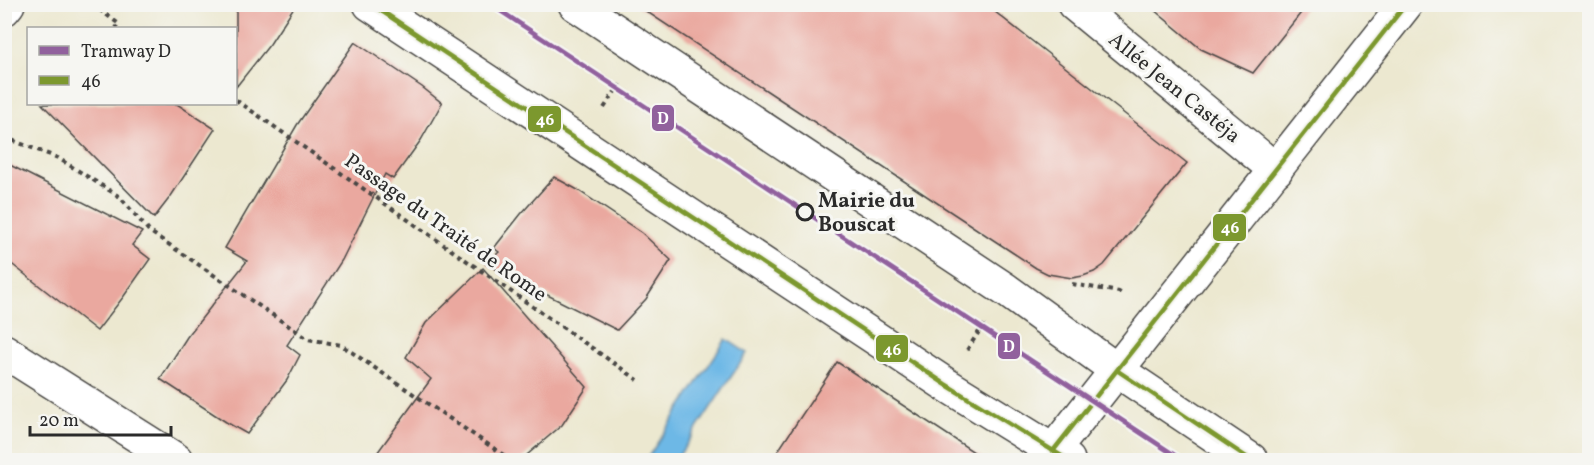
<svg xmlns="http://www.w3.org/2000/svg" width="1594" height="465" font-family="Vollkorn,serif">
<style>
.water{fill:#6db8e6;stroke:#4c7288;stroke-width:1.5}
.building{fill:#eaa89f}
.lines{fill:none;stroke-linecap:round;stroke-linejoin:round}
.street-casing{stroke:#484744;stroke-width:36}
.secondary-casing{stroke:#484744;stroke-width:36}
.path{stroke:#484744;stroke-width:4;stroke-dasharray:4.5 4.5;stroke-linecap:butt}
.street{stroke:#fff;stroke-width:33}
.secondary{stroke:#fff;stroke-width:33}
.bus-1-casing{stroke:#f6f6f2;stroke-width:9}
.bus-1{stroke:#7c982e;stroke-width:4.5}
.tram-1-casing{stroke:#f6f6f2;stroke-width:9}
.tram-1{stroke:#91619d;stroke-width:4.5}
.stop-dot{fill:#f6f6f2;stroke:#2b2b2b;stroke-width:3}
.labels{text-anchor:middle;stroke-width:6;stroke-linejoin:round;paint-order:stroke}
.street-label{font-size:21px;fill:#2b2b2b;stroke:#f6f6f2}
.stop-label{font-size:21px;font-weight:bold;fill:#2b2b2b;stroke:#f6f6f2;text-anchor:start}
.line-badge{stroke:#f6f6f2;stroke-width:2}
.badge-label{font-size:16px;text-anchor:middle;font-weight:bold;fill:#fff}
</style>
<rect width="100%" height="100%" fill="#f6f6f2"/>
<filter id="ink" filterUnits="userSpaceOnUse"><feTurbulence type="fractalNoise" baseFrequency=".0167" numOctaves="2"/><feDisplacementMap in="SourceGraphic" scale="12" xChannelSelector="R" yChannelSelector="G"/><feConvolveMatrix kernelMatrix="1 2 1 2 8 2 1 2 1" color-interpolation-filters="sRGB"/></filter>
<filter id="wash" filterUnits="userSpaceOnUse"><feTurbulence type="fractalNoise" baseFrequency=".008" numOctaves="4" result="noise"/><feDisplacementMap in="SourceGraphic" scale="24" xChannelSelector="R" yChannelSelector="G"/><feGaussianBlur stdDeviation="1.35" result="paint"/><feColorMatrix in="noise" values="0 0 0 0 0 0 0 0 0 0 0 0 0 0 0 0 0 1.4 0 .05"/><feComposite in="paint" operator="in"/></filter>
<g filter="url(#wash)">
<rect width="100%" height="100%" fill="#ece8d0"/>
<path class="water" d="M726 339 747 353 676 460H646Z"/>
<g id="blocks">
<g class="building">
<path d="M236 4H296L270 44 236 87Z"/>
<path d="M635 4H985L1187 163 1104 265 1094 272 1083 276 1072 278 1048 274 1036 268Z"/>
<path d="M1147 4H1308L1253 73 1201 49Z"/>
<path d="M355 42 422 87 442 103 421 140 393 179 385 174 342 260 287 345 300 355 287 380 247 434 226 422 160 379 187 337 247 261 225 248 297 125Z"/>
<path d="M42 104H177L215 129 171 196 154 218Z"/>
<path d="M4 162 142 232 132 245 150 259 124 296 97 331 4 258Z"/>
<path d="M554 177 576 189 642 233 671 260 646 299 617 330 486 264 499 252 494 248 521 214Z"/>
<path d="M483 268 587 387 562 425 521 460H372L431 379 406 357 426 323Z"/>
<path d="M837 362 986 460H772Z"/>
</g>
</g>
</g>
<g filter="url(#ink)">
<use href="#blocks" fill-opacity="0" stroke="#484744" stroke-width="1.5"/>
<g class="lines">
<g class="street-casing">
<g id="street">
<path d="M1074 4 1276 170"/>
<path d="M4 351 176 460"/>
<path d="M1053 451 1406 4"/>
</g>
</g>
<g class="secondary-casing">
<g id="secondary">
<path d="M370 4 945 384 1068 460"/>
<path d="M575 4 1006 290 1118 371 1251 460"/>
<path d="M4 9 8 4"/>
</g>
</g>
<g class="path">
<path d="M92 4 119 24 116 28"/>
<path d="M236 100 638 380"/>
<path d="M604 108 620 84"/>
<path d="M4 137 58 158 120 197 149 231 308 339 341 345 511 460"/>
<path d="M1072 284 1119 292 1123 295"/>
<path d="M967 350 984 324"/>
</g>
<use href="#street" class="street"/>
<use href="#secondary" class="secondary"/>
<g class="bus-1-casing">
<g id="bus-1">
<path d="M371 4 945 384 1068 460"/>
<path d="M1118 371 1251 460"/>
<path d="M1053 451 1406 4"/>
</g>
</g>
<use href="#bus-1" class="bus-1"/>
<g class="tram-1-casing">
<path id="tram-1" d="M490 4 1182 460"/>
</g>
<use href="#tram-1" class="tram-1"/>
</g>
</g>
<circle class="stop-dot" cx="805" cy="212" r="8"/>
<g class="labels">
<g class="street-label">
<text transform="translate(1175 87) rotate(39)" y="7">Allée Jean Castéja</text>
<text transform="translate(446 227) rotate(35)" y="7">Passage du Traité de Rome</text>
</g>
<g class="stop-label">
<text x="818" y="207">Mairie du<tspan x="818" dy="24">Bouscat</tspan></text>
</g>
</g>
<g class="line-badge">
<rect x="651" y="104" width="24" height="28" rx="6" fill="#91619d"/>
<rect x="527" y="105" width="35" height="28" rx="6" fill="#7c982e"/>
<rect x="1212" y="213" width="35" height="29" rx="6" fill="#7c982e"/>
<rect x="997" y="332" width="24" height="28" rx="6" fill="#91619d"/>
<rect x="875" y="334" width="34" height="29" rx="6" fill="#7c982e"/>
</g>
<g class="badge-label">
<text x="663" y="124">D</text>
<text x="545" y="125">46</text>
<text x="1230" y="233">46</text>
<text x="1009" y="352">D</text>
<text x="892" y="355">46</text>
</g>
<rect width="1594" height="465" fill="none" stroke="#f6f6f2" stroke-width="24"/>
<rect x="27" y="27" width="210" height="78" fill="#f6f6f2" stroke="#a5a5a2" stroke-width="1.5"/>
<rect x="39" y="46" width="30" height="9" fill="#91619d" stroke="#a5a5a2" stroke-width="1.5"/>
<text x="81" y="57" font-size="18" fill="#2b2b2b">Tramway D</text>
<rect x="39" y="76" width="30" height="9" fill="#7c982e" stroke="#a5a5a2" stroke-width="1.5"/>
<text x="81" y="87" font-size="18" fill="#2b2b2b">46</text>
<path d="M30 426v9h141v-9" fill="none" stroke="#2b2b2b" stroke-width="3"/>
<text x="39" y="426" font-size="18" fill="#2b2b2b" stroke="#f6f6f2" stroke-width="4.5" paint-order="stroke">20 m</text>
</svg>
